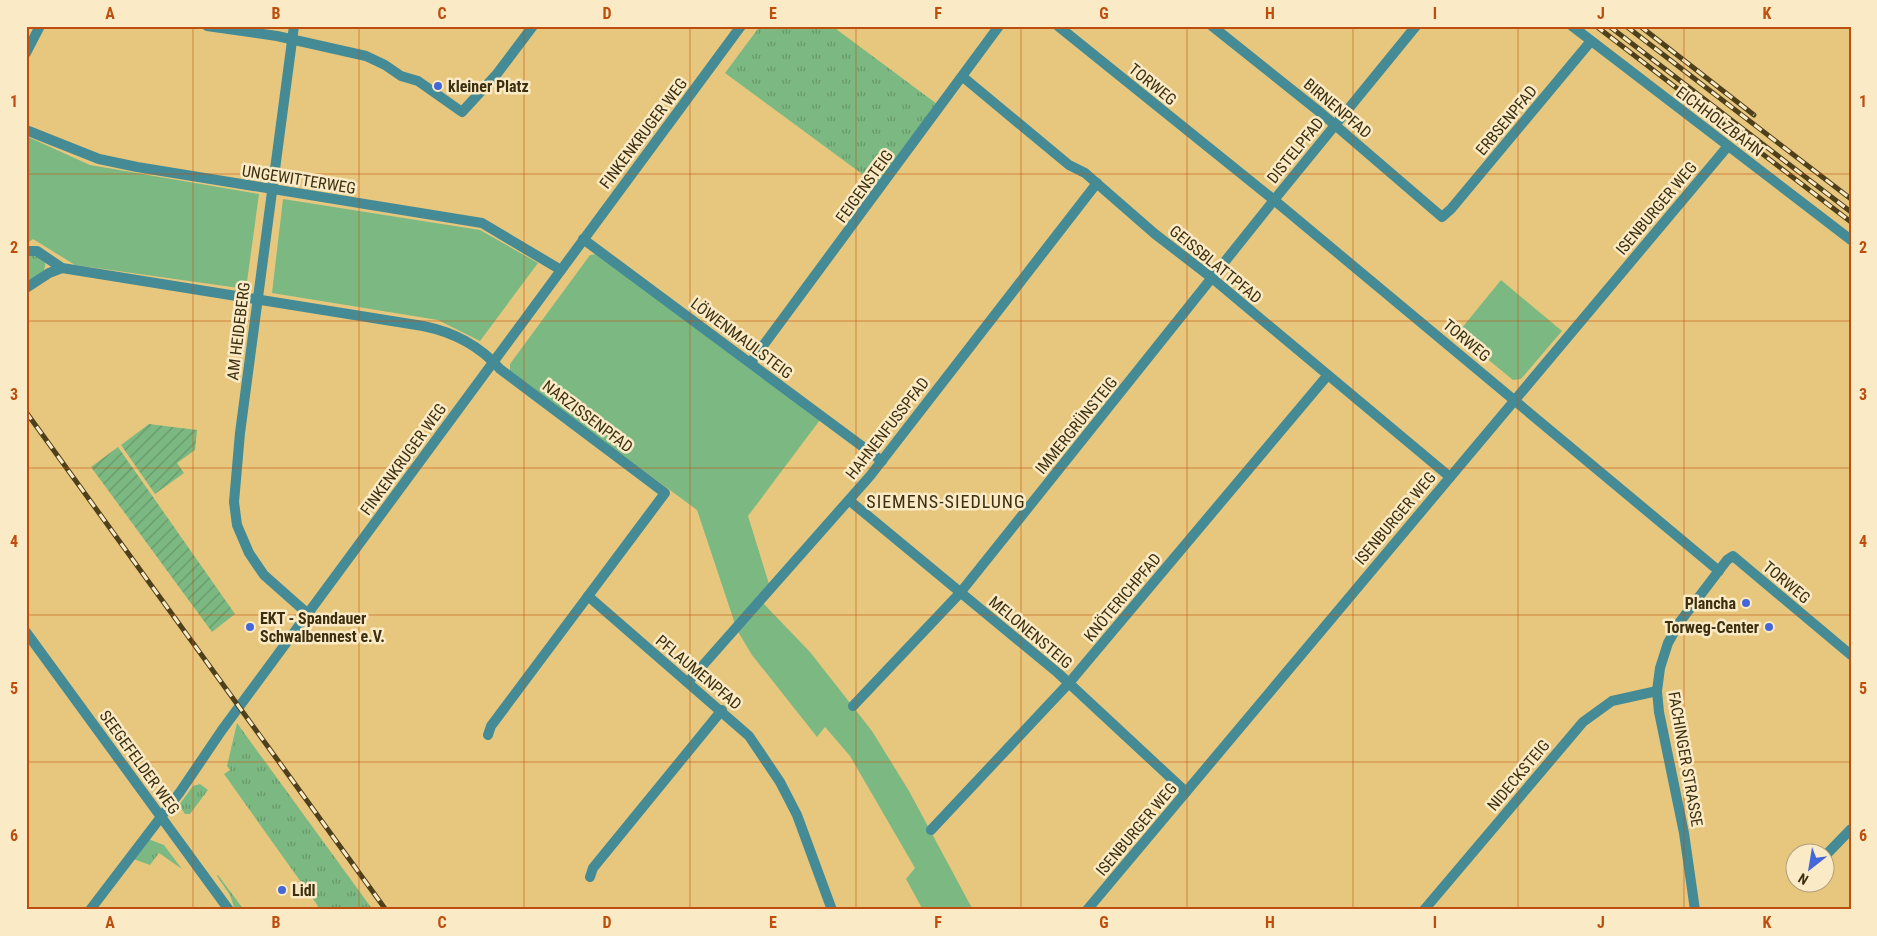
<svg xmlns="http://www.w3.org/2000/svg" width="1877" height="936" font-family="'Roboto Condensed',sans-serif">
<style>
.grass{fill:url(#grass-tufts)}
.park{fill:#7cb982}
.garden{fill:url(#garden-furrows)}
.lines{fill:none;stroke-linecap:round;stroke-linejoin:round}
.minor{stroke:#448b95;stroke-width:10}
.tertiary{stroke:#448b95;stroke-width:10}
.rail-casing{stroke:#4f401c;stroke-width:5}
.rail{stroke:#faeac6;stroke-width:3;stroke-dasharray:9;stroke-linecap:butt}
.grid{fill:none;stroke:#bd4e0d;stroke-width:1;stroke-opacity:0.55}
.poi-dot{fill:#4367d9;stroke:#faeac6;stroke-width:2}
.labels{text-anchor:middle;stroke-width:5;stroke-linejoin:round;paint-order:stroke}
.street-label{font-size:16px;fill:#3c2f10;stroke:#faeac6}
.poi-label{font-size:16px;font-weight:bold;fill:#3c2f10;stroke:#faeac6;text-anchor:start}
.neighbourhood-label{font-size:18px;letter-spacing:1px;fill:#3c2f10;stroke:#faeac6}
.neatline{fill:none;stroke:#bd4e0d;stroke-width:2}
.grid-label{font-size:16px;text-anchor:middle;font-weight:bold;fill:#bd4e0d}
</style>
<defs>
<pattern id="grass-tufts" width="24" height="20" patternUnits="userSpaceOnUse" patternTransform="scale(1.25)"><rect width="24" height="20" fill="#7cb982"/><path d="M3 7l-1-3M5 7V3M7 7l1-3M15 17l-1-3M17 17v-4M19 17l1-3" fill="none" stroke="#679769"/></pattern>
<pattern id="garden-furrows" width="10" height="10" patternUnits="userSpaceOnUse" patternTransform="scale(1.25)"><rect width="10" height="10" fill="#7cb982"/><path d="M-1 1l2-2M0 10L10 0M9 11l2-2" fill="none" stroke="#679769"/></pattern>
</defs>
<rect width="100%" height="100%" fill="#e7c77e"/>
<g class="grass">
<path d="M760 26H832L937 104 877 185 725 73Z"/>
<path d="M33 253 45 261C47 274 36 278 26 285V254Z"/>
<path d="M237 723 373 910H314L318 906 224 774 230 770 227 766Z"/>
<path d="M200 784 208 790 190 814H185L179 805 193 786Z"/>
<path d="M148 839 164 845 182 869 159 853 150 865 133 859Z"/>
<path d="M218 875 244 910H235L230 895 217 876Z"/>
</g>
<g class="park">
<path d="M26 136 90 165 259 194 246 289 75 265 33 239 26 244Z"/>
<path d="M283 199 480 230 538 263 480 341 438 320 272 293Z"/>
<path d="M597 254 820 420 748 516 769 584 735 624 697 510 510 372V364L590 255Z"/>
<path d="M1501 280 1562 331 1521 379 1513 380 1457 334Z"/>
<path d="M762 602 810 652 872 731 909 791 973 910H923L906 879 915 868 850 756 825 727 817 737 752 655 737 630Z"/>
</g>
<g class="garden">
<path d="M149 424 197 430 195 450 177 463 184 473 155 494 121 445Z"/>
<path d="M118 447 235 614 212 632 91 467Z"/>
</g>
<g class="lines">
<g class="minor">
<path d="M207 26 277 36 366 56 385 65 401 76 418 81 462 112 496 75 533 26"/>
<path d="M294 26 240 433 234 502 237 525 249 553 264 575 308 614"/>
<path d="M1058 26 1274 200 1719 571"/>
<path d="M1212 26 1321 113 1442 217 1451 209 1591 41"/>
<path d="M1572 26 1851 240"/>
<path d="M26 53 40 26"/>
<path d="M963 77 1069 165 1085 173 1155 234 1212 278 1450 477"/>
<path d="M26 130 99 159 137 167 482 223 561 270"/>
<path d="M583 239 882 461"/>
<path d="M26 251H37L62 268 423 326C453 332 480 346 500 369L665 493 491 726 488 735"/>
<path d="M26 288 49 273 62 268"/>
<path d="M751 362 999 26"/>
<path d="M850 501 1058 673 1186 792"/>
<path d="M588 596 749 736 780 782 797 815 832 910"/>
<path d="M689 681 870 476 1097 183"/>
<path d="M853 706 960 593 1274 200 1416 26"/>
<path d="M931 830 1069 683 1327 376"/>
<path d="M1824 857 1851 829"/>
<path d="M590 877 593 868 722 710"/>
<path d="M90 910 180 792 222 730 741 26"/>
<path d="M1087 910 1728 146"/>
<path d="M1424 910 1583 722 1612 701 1657 691"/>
<path d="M1695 910 1684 833 1659 712 1657 691 1660 668 1668 643 1679 623 1727 560 1733 556 1851 655"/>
</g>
<path class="tertiary" d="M26 632 229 910"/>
<g class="rail-casing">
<g id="rail">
<path d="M1596 26 1851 222"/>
<path d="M1609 26 1851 212"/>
<path d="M1626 26 1851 199"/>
<path d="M1640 26 1754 115"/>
<path d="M26 412 386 910"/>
</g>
</g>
<use href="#rail" class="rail"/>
</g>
<path class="grid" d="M193 26V910M359 26V910M524 26V910M690 26V910M856 26V910M1021 26V910M1187 26V910M1353 26V910M1518 26V910M1684 26V910M26 174H1851M26 321H1851M26 468H1851M26 615H1851M26 762H1851"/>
<g class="poi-dot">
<circle cx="438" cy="86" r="5"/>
<circle cx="1746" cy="603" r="5"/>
<circle cx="250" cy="627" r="5"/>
<circle cx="1769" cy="627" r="5"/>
<circle cx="282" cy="890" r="5"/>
</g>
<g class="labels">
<g class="street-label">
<text transform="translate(1153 84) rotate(39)" y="6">TORWEG</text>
<text transform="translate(1338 108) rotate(40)" y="6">BIRNENPFAD</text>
<text transform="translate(1506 120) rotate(-50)" y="6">ERBSENPFAD</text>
<text transform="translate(1720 121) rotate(37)" y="6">EICHHOLZBAHN</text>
<text transform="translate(643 133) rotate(-53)" y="6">FINKENKRUGER WEG</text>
<text transform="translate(1295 150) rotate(-51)" y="6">DISTELPFAD</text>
<text transform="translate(299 179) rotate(9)" y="6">UNGEWITTERWEG</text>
<text transform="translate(864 186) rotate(-54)" y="6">FEIGENSTEIG</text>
<text transform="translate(1656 208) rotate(-50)" y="6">ISENBURGER WEG</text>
<text transform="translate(1216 264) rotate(39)" y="6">GEISSBLATTPFAD</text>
<text transform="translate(238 331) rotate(-83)" y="6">AM HEIDEBERG</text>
<text transform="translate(742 338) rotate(37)" y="6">LÖWENMAULSTEIG</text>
<text transform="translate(1467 340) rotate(40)" y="6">TORWEG</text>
<text transform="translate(588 416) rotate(37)" y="6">NARZISSENPFAD</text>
<text transform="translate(1076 425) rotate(-51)" y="6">IMMERGRÜNSTEIG</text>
<text transform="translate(887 428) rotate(-52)" y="6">HAHNENFUSSPFAD</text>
<text transform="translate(403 459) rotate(-54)" y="6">FINKENKRUGER WEG</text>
<text transform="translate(1395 518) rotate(-50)" y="6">ISENBURGER WEG</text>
<text transform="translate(1787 582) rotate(40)" y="6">TORWEG</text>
<text transform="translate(1122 597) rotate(-50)" y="6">KNÖTERICHPFAD</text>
<text transform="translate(1031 632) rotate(40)" y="6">MELONENSTEIG</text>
<text transform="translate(699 672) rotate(40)" y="6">PFLAUMENPFAD</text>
<text transform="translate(1686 759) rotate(80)" y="6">FACHINGER STRASSE</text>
<text transform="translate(140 762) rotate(54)" y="6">SEEGEFELDER WEG</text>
<text transform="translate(1518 775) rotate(-50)" y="6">NIDECKSTEIG</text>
<text transform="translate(1136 829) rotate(-50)" y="6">ISENBURGER WEG</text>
</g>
<g class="poi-label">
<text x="448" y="92">kleiner Platz</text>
<text x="1736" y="609" text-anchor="end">Plancha</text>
<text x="260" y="624">EKT - Spandauer<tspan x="260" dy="18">Schwalbennest e.V.</tspan></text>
<text x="1759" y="633" text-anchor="end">Torweg-Center</text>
<text x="292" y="896">Lidl</text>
</g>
<g class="neighbourhood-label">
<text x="946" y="508">SIEMENS-SIEDLUNG</text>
</g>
</g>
<rect width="1877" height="936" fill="none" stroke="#faeac6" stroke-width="55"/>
<g transform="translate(1810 868) rotate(211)"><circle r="24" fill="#faeac6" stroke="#ae9f7d"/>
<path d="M0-4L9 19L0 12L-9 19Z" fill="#4367d9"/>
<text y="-8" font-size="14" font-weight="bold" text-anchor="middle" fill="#3c2f10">N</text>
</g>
<rect x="28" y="28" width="1822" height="880" class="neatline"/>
<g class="grid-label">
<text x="110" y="19">A</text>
<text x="276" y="19">B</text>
<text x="442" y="19">C</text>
<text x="607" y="19">D</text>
<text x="773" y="19">E</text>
<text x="938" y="19">F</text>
<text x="1104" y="19">G</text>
<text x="1270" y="19">H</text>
<text x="1435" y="19">I</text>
<text x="1601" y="19">J</text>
<text x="1767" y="19">K</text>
<text x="14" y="107">1</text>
<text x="1863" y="107">1</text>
<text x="14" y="253">2</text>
<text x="1863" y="253">2</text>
<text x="14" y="400">3</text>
<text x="1863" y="400">3</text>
<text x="14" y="547">4</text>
<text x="1863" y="547">4</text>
<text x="14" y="694">5</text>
<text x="1863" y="694">5</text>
<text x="14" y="841">6</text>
<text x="1863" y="841">6</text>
<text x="110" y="928">A</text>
<text x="276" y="928">B</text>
<text x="442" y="928">C</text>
<text x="607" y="928">D</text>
<text x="773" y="928">E</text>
<text x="938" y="928">F</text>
<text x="1104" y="928">G</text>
<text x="1270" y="928">H</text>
<text x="1435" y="928">I</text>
<text x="1601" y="928">J</text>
<text x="1767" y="928">K</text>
</g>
</svg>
